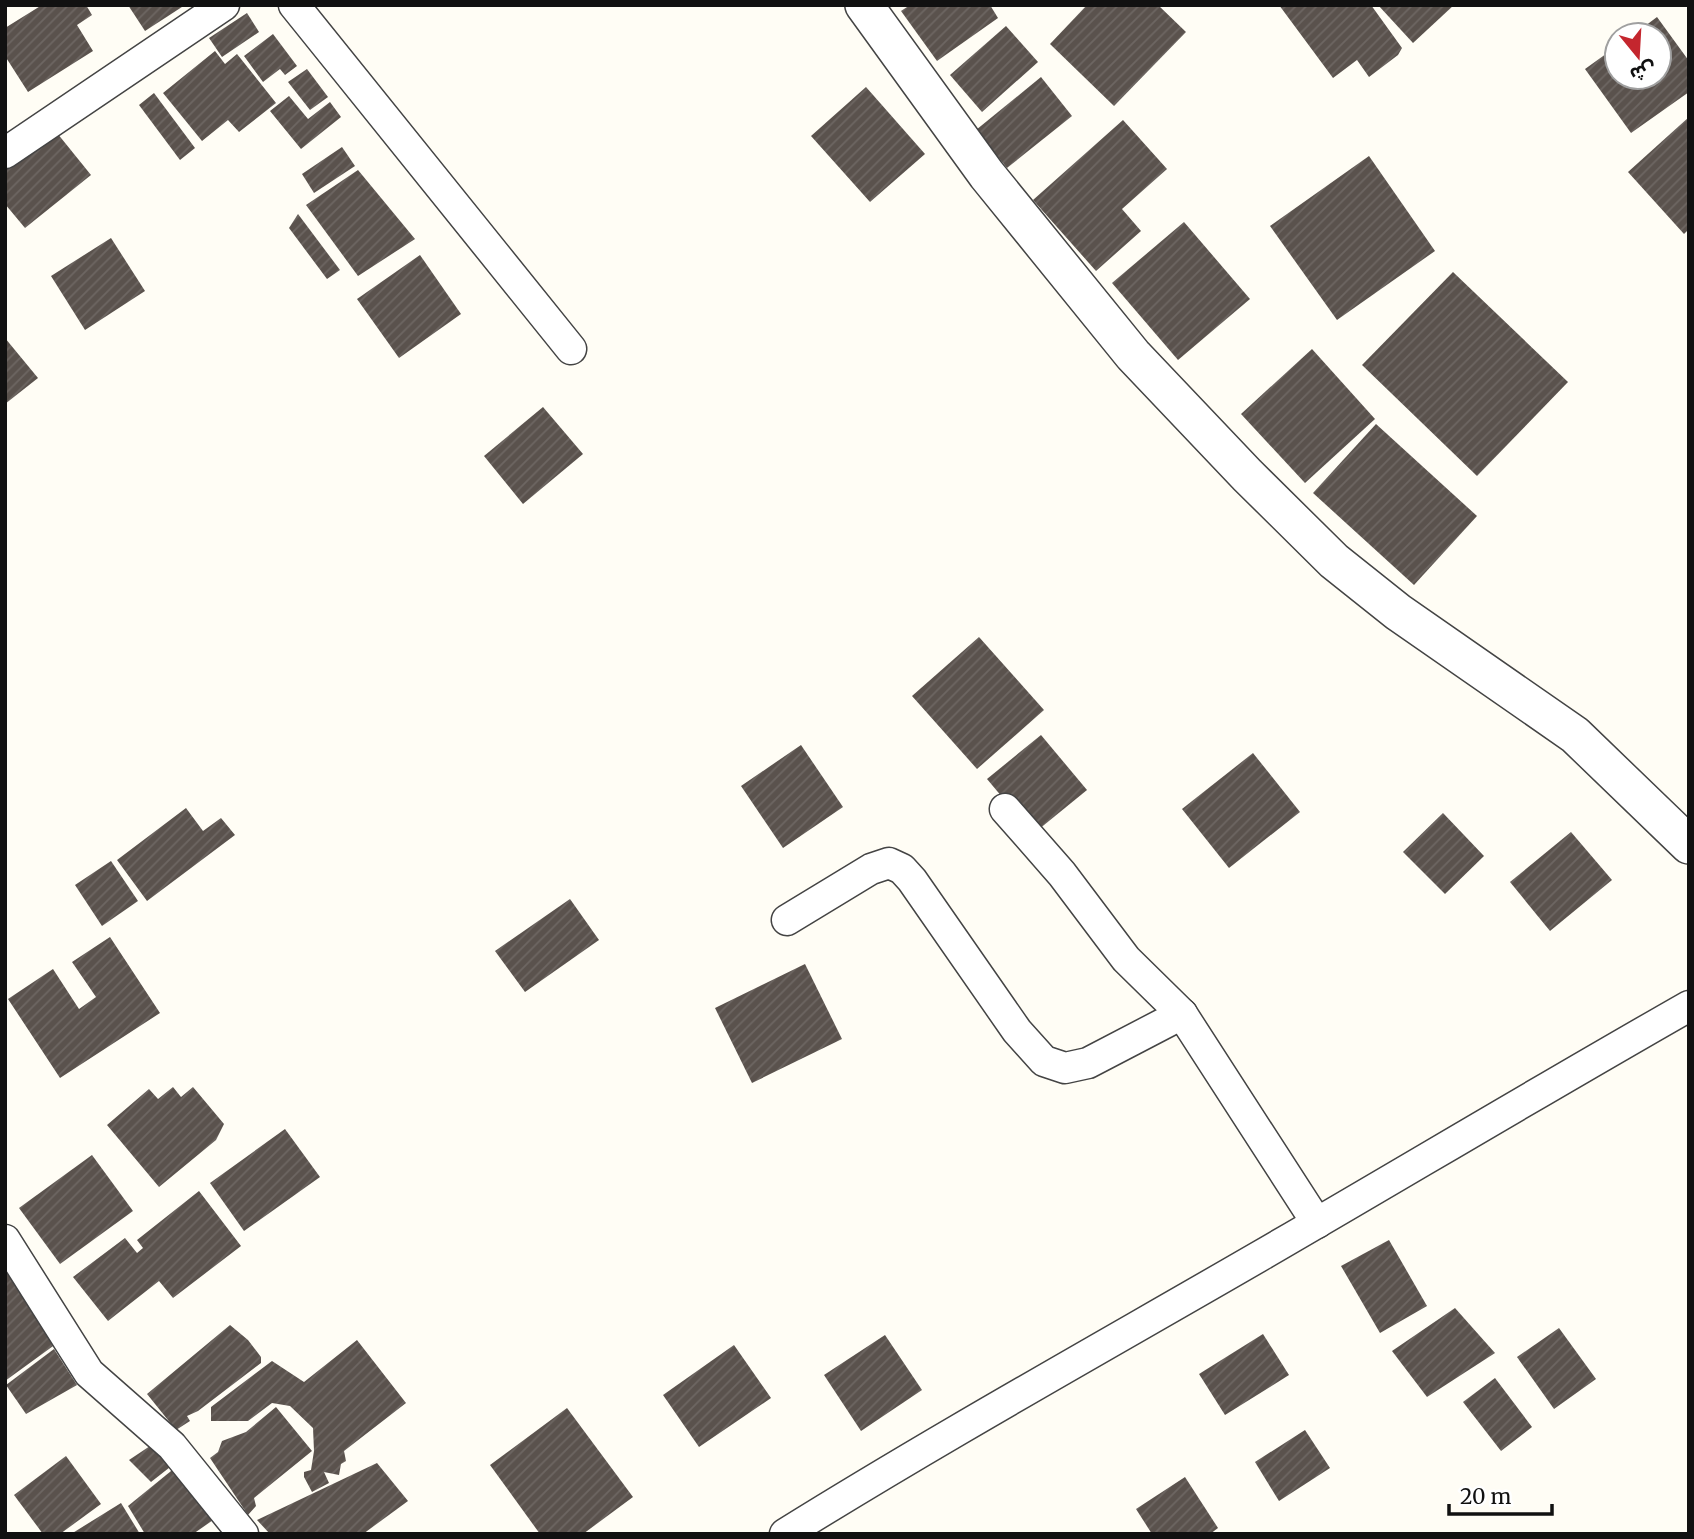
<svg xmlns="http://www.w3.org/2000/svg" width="1694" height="1539" font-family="Merriweather,'Noto Sans Arabic',serif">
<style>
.building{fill:url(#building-hatch)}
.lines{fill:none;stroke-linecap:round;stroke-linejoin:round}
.minor-casing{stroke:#444;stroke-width:33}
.tertiary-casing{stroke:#444;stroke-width:40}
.minor{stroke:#fff;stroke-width:30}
.tertiary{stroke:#fff;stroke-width:37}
</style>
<defs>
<pattern id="building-hatch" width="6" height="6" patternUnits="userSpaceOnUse" patternTransform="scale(1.75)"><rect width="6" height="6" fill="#5a524d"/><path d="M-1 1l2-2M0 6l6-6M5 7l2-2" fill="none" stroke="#6d6662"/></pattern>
</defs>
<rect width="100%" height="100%" fill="#fffdf5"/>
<g class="building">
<path d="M42 5H86L92 15 77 25 93 51 28 92 5 56V28Z"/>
<path d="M128 5H185L145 31Z"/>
<path d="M910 5H990L998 18 937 61 901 11Z"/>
<path d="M1087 5H1158L1186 32 1114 106 1050 44Z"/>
<path d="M1279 5H1371L1402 48 1398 55 1369 77 1357 60 1333 78Z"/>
<path d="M1378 5H1454L1413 43Z"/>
<path d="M247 13 259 32 222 57 209 38Z"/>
<path d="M1657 17 1689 61V92L1631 133 1585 69 1617 46V77H1659V35H1633Z"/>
<path d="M1006 26 1038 62 982 112 950 75Z"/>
<path d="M273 34 297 66 285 75 280 69 263 82 244 56Z"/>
<path d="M215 51 225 64 237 54 276 103 239 132 228 120 202 141 163 93Z"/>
<path d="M307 69 328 97 310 110 288 82Z"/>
<path d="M1041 77 1072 116 1007 168 976 130Z"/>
<path d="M866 87 925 154 870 202 811 136Z"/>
<path d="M154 93 195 148 180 160 139 105Z"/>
<path d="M289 96 308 119 330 102 341 117 301 149 270 111Z"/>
<path d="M1689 117V229L1684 234 1628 172Z"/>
<path d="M1123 120 1167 169 1122 209 1141 231 1096 271 1033 200Z"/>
<path d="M53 128 91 175 25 228 5 204V166Z"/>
<path d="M342 147 355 166 314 193 302 174Z"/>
<path d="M1369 156 1435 251 1337 320 1270 226Z"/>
<path d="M358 170 415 239 358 276 306 205Z"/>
<path d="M298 214 340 270 327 279 289 228Z"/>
<path d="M1184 222 1250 299 1178 360 1112 283Z"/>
<path d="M111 238 145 291 85 330 51 276Z"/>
<path d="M420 255 461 314 399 358 357 299Z"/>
<path d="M1453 272 1568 382 1477 476 1362 365Z"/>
<path d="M5 338 38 378 5 404Z"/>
<path d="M1312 349 1375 419 1305 483 1241 414Z"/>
<path d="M543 407 583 454 523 504 484 456Z"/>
<path d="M1376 424 1477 516 1414 585 1313 493Z"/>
<path d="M979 637 1044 710 977 769 912 696Z"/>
<path d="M1041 735 1087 790 1033 834 987 779Z"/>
<path d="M801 745 843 807 783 848 741 786Z"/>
<path d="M1253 753 1300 812 1229 868 1182 809Z"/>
<path d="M186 808 203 831 221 818 235 835 147 901 117 860Z"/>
<path d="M1443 813 1484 856 1445 894 1403 852Z"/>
<path d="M1571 832 1612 880 1550 931 1510 882Z"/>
<path d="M111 861 138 901 102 926 75 885Z"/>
<path d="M570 899 599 940 525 992 495 951Z"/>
<path d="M110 937 160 1013 60 1078 8 999 53 969 79 1009 96 997 72 962Z"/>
<path d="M805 964 842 1039 752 1083 715 1008Z"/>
<path d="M173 1087 181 1097 193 1087 224 1124 216 1140 159 1187 107 1125 149 1089 158 1099Z"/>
<path d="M285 1129 320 1177 244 1231 210 1183Z"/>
<path d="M92 1155 133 1211 60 1264 19 1208Z"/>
<path d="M199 1191 241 1246 173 1298 159 1281 108 1321 73 1277 125 1238 137 1253 143 1248 137 1240Z"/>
<path d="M1389 1240 1427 1306 1380 1333 1341 1266Z"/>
<path d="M5 1268 60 1341 5 1381Z"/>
<path d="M1455 1308 1495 1353 1427 1397 1392 1351Z"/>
<path d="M230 1325 248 1340 261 1357V1363L198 1411 187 1416 190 1421 176 1430 147 1394Z"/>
<path d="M1559 1328 1596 1379 1554 1409 1517 1357Z"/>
<path d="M1263 1334 1289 1375 1225 1415 1199 1374Z"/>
<path d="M885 1335 922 1390 861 1431 824 1375Z"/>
<path d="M357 1340 406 1403 344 1451 346 1461 341 1464 339 1475 324 1472 329 1483 312 1492 304 1477V1472L311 1470 314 1451 313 1428 290 1406 272 1403 248 1421H211V1407L272 1361 304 1382Z"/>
<path d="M734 1345 771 1398 699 1447 663 1395Z"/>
<path d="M54 1349 77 1385 26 1414 6 1385Z"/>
<path d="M1495 1378 1532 1427 1501 1451 1463 1402Z"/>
<path d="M276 1407 312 1451 254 1498 256 1506 248 1515 210 1458 218 1452 222 1441 246 1432Z"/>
<path d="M567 1408 633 1497 583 1534H540L490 1465Z"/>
<path d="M1305 1430 1330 1468 1279 1501 1255 1462Z"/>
<path d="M156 1442 174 1464 151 1482 129 1460Z"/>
<path d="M66 1456 101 1504 60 1534H43L14 1495Z"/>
<path d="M377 1463 408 1501 363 1534H270L257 1520Z"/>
<path d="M176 1467 216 1518 193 1534H145L128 1506Z"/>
<path d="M1185 1477 1218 1528 1210 1534H1152L1136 1509Z"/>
<path d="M121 1503 140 1534H71Z"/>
</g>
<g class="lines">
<g class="minor-casing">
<g id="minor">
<path d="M294 5 571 349"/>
<path d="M5 153 224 5"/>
<path d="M1005 809 1062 874 1126 959 1182 1014 1317 1223"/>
<path d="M787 920 871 869 889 863 902 869 912 880 1017 1031 1044 1061 1065 1068 1088 1063 1182 1014"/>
<path d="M5 1240 89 1373 172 1446 243 1534"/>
<path d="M785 1534C941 1437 1101 1348 1260 1256 1403 1173 1545 1088 1689 1006"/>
</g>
</g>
<g class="tertiary-casing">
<path id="tertiary" d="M864 5 987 175 1133 355 1247 475 1334 561 1398 612 1575 735 1689 845"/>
</g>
<use href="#minor" class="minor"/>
<use href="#tertiary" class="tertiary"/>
</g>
<rect width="1694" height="1539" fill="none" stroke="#111111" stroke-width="14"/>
<g transform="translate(1638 56) rotate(162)"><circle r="33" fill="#ffffff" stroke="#a0a0a0" stroke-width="2"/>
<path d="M0-5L12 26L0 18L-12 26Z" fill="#c4262e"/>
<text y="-10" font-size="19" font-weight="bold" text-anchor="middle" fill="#111111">ش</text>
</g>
<path d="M1449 1504v10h103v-10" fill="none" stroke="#111111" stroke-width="3.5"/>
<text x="1460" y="1504" font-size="21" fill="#111111" stroke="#ffffff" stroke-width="5" paint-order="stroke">20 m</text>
</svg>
